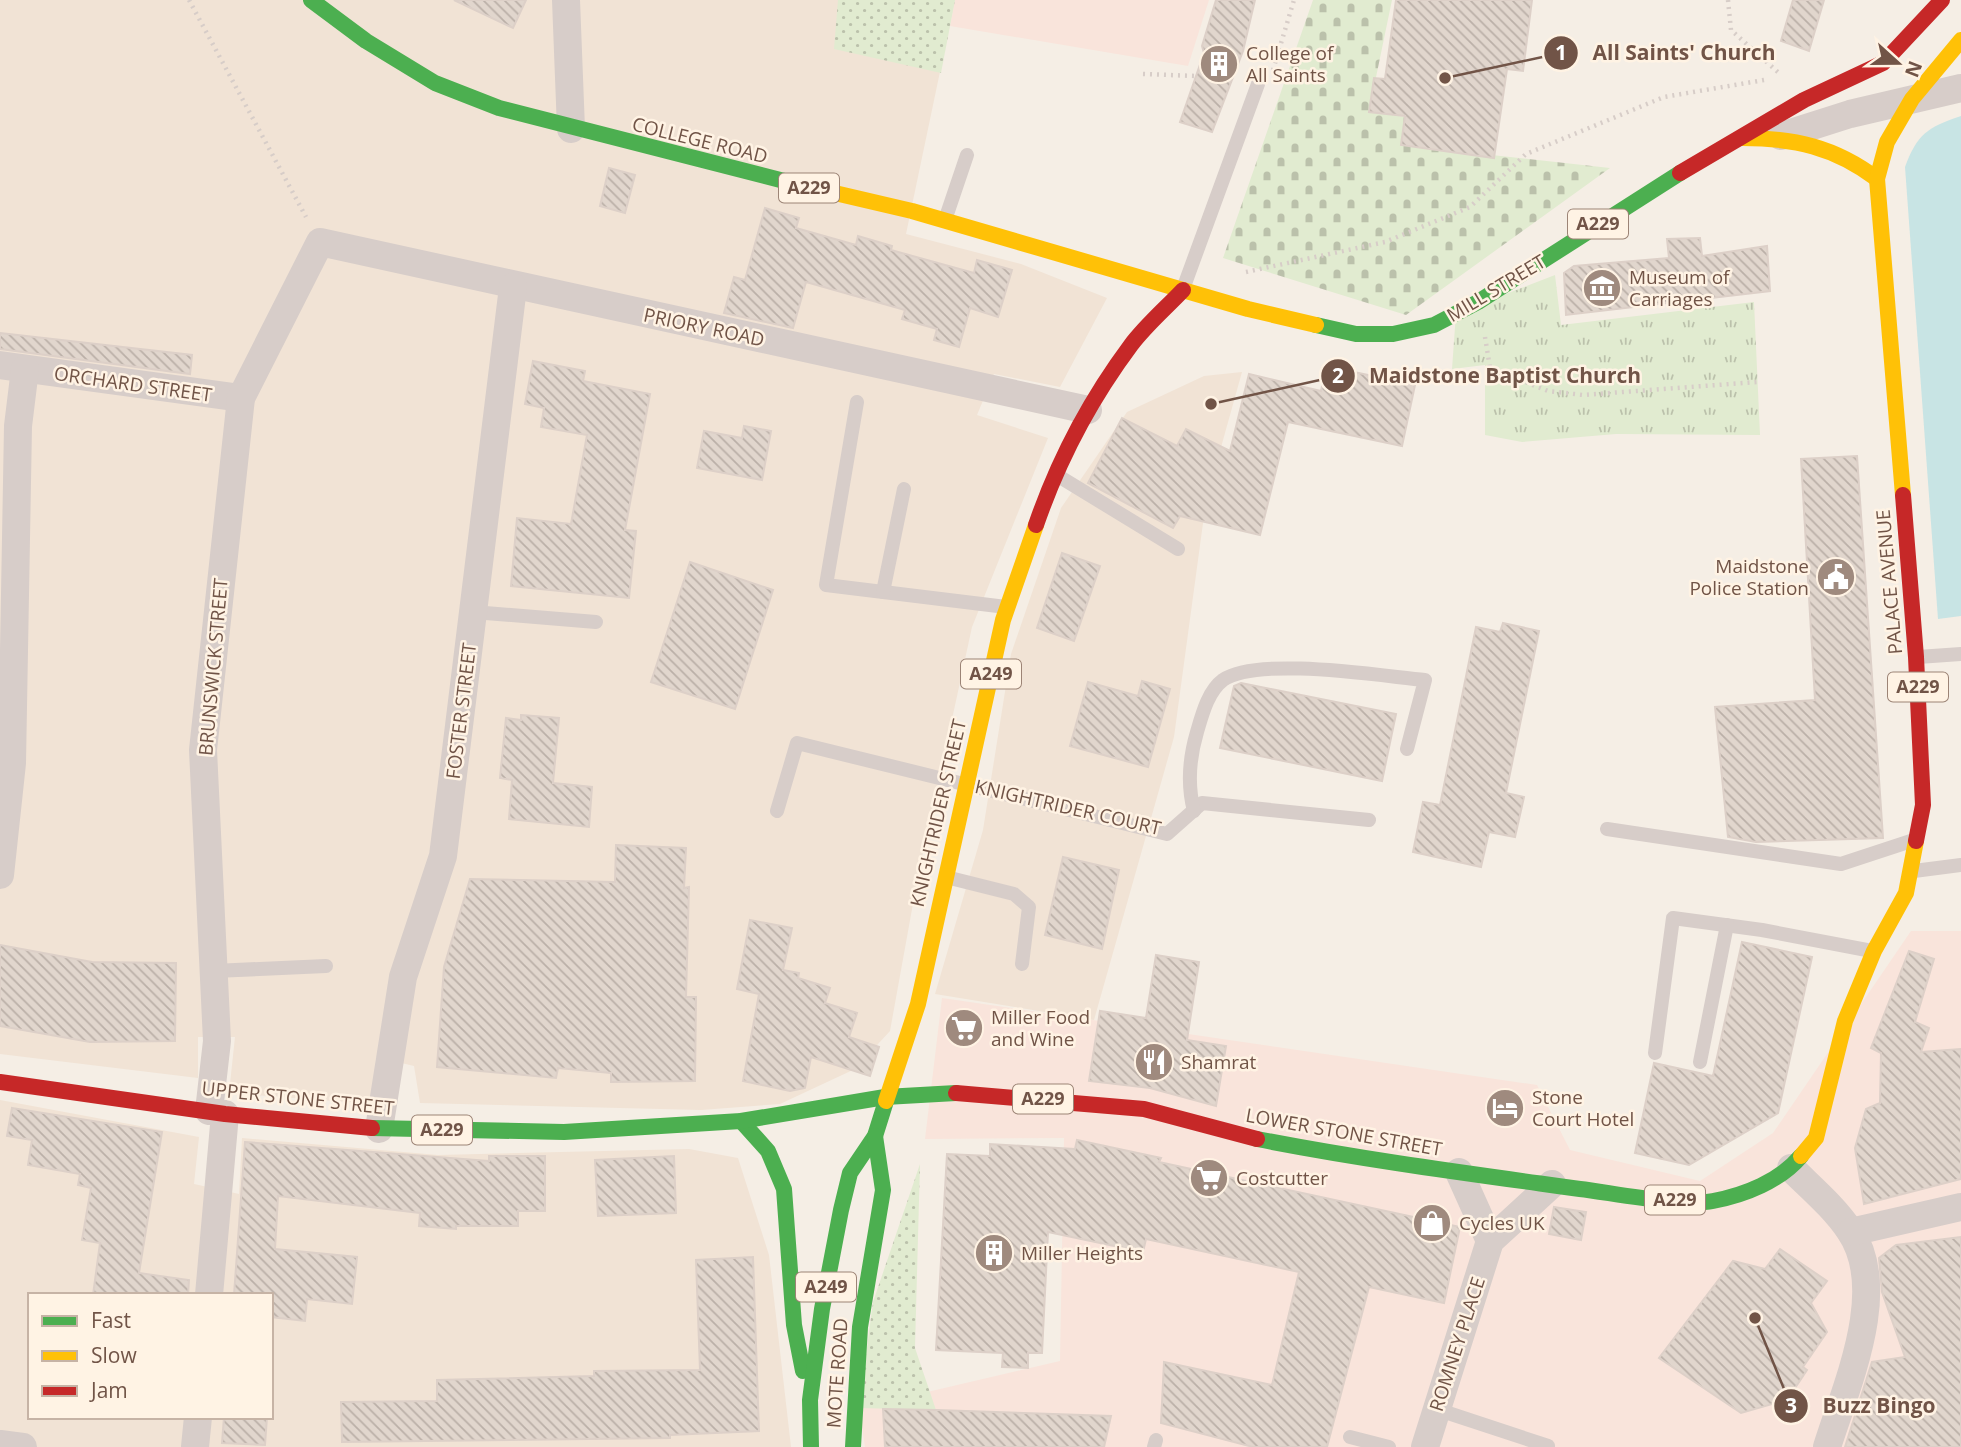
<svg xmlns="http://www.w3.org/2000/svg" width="1961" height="1447" font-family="'Open Sans',sans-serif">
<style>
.residential{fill:#f1e3d5;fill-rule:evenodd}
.commercial{fill:#f9e4db}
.grass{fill:url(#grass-dots)}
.cemetery{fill:url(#cemetery-stones)}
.park{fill:url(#park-tufts)}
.water{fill:#c8e4e4}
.building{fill:url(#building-back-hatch);stroke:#ddd0c8;stroke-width:2}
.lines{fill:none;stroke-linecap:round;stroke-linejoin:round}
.path{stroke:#d7cdc8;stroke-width:4.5;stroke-dasharray:2 5;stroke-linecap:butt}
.lane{stroke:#d7cdc9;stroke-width:14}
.street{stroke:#d7cdc9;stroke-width:28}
.fast{stroke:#4caf50;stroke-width:16}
.slow{stroke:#ffc107;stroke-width:16}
.jam{stroke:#c62828;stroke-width:16}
.labels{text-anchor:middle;stroke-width:5;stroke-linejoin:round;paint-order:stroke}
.shield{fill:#fff3e4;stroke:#9c8476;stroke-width:2}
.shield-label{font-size:18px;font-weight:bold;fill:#715447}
.poi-label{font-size:19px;fill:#715447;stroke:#fff3e4;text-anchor:start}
.street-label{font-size:19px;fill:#715447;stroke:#fff3e4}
.leader{fill:none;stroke:#715447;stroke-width:2.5}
.callout-dot{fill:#715447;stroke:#fff3e4;stroke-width:2.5}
.mark-label{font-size:21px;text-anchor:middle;font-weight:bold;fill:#fff}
.callout-label{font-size:21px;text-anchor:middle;font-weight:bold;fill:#715447;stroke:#fff3e4;stroke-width:5;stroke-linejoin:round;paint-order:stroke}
</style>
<defs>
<pattern id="grass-dots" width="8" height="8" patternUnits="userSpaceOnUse" patternTransform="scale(1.75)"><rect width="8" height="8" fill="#e1ebd0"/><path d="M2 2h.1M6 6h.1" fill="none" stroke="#bbc1ab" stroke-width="1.8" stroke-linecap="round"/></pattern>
<pattern id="cemetery-stones" width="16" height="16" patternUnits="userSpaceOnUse" patternTransform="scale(1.75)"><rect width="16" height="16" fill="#e1ebd0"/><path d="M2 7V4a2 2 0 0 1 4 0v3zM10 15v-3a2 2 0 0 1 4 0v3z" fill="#bbc1ab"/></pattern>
<pattern id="park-tufts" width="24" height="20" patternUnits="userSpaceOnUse" patternTransform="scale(1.75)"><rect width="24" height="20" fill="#e1ebd0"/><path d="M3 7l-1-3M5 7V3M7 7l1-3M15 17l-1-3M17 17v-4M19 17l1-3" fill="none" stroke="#bbc1ab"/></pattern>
<pattern id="building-back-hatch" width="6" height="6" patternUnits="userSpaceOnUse" patternTransform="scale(1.75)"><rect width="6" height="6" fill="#e1d6cd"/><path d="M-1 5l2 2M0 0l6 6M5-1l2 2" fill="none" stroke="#bbb0a8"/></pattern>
</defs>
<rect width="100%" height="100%" fill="#f5eee5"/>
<g class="residential">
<path d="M0 0H955L906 234 1021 264 1107 298 1060 387 994 374 977 415 1048 438 972 627 918 876 890 1031 855 1069 780 1104 701 1110 420 1103 414 1066 376 1057 374 1104 229 1093 235 1037H198V1078L0 1054Z"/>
<path d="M1242 372 1206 501 1174 737 1094 1020 935 994 983 830 1011 654 1061 508 1127 412 1204 376Z"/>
<path d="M0 1100 199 1137 194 1184 239 1194 242 1138 438 1155 689 1149 738 1158 769 1255 791 1447H0ZM30 1295H271V1417H30Z"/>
</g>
<g class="commercial">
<path d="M955 0H1209L1188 66 950 26Z"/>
<path d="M1911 931H1961V1447H865L859 1408 1060 1361 1064 1138 925 1139 942 998 1537 1085 1570 1150 1700 1181 1773 1133Z"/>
</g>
<g class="grass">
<path d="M838 0H955L941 73 834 49Z"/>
<path d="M920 1164 915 1348 936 1410 859 1408 873 1302Z"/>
</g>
<path class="cemetery" d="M1313 0H1392L1369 111 1405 117 1401 145 1610 168 1406 315 1223 258Z"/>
<path class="park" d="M1555 275 1561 325 1754 302 1760 435 1616 434 1522 442 1485 435V365L1452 369 1456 313Z"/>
<path class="water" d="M1961 116V616L1938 619 1905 167C1917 134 1928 127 1961 116Z"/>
<g class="building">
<path d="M454 0H526L513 28Z"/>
<path d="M1216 0H1255L1243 51 1212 132 1180 122 1204 53 1202 46Z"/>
<path d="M1396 0H1532L1523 71 1507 69 1494 158 1401 145 1405 116 1369 112 1374 78 1385 79Z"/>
<path d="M1793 0H1824L1809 51 1781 41Z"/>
<path d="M609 168 635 175 625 213 600 206Z"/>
<path d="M765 208 799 218 796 228 856 245 858 236 892 246 891 250 974 273 977 260 1012 270 998 317 970 308 959 347 934 340 937 329 902 319 905 310 806 282 793 328 724 313 734 277 745 280Z"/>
<path d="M1700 238 1702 256 1767 246 1770 291 1566 315 1564 273 1574 266 1669 258 1667 239Z"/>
<path d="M0 333 192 355 190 374 0 349Z"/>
<path d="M533 361 585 371 583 381 650 394 625 530 636 531 629 598 511 586 517 518 571 524 587 435 541 427 544 408 525 404Z"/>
<path d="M1326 366 1415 385 1402 446 1288 422 1260 535 1180 516 1173 528 1088 483 1122 418 1177 446 1186 429 1230 451 1249 374 1321 391Z"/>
<path d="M744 426 771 431 762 480 697 468 704 431 742 438Z"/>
<path d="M1857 456 1883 838 1756 842 1728 837 1715 707 1815 700 1801 459Z"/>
<path d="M1062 553 1100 566 1074 641 1037 628Z"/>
<path d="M690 562 773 590 735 709 651 682Z"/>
<path d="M1503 623 1539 631 1506 793 1524 797 1515 837 1489 832 1481 867 1413 852 1423 802 1440 805 1476 627 1500 632Z"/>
<path d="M1142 681 1170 689 1148 767 1070 746 1088 682 1138 696Z"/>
<path d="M1241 683 1396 714 1382 781 1220 748 1234 686Z"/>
<path d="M521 715 559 718 553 783 592 787 589 827 509 819 512 780 500 778 506 718 521 720Z"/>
<path d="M616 845 686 848 684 888 689 887 686 997H696L695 1081 611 1082V1073L558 1068 556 1078 437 1067 444 967 470 879 615 882Z"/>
<path d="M1063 857 1119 870 1102 949 1045 935Z"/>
<path d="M750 920 792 928 783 970 799 973 798 978 830 988 825 1003 857 1013 849 1037 879 1047 870 1076 811 1057 805 1088 790 1091 743 1081 759 994 737 989Z"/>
<path d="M1742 942 1812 957 1778 1113 1689 1165 1635 1153 1654 1063 1713 1076Z"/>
<path d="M0 945 92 962 176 963 175 1041 90 1042 0 1026Z"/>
<path d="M1909 951 1934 959 1915 1022 1929 1028 1921 1052 1961 1049V1179L1864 1204 1855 1148 1866 1109 1880 1103 1881 1053 1871 1048Z"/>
<path d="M1156 955 1199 962 1187 1040 1226 1046 1216 1106 1150 1088 1089 1081 1100 1011 1146 1018Z"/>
<path d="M12 1108 162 1132 139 1273 189 1280 188 1295H93L100 1243 82 1240 91 1188 78 1185 80 1174 28 1165 32 1140 7 1136Z"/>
<path d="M1077 1140 1161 1158 1159 1162 1460 1227 1444 1303 1369 1287 1327 1447H1253L1161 1423 1164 1362 1272 1385 1299 1272 1146 1239 1143 1252 1048 1232 1042 1353H1028V1368L1002 1367 1003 1353 936 1350 947 1154 990 1156V1144L1075 1149Z"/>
<path d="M245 1142 489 1161V1156H545V1211H518V1226H456V1229L419 1226 420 1213 278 1196 275 1249 357 1257 352 1304 307 1299 305 1321 271 1317V1295H234Z"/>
<path d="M674 1156 676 1213 598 1216 595 1160Z"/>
<path d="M1554 1207 1586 1212 1581 1240 1549 1234Z"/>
<path d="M1961 1237V1447H1845L1872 1362 1905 1357 1882 1292 1879 1258 1896 1245Z"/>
<path d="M1780 1249 1827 1281 1811 1303 1827 1332 1803 1367 1807 1370 1795 1388 1787 1385 1776 1403 1741 1413 1659 1358 1733 1261 1765 1269Z"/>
<path d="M753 1257 759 1431 670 1435V1438L342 1442 341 1402 437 1401V1380L594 1376V1371L700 1370 696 1260Z"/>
<path d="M883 1409 936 1410 1111 1416 1104 1447H885Z"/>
<path d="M224 1417H267L265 1445 222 1443Z"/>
</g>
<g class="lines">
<g class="path">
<path d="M189 0 306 217"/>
<path d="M1728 0 1731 30 1780 74"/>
<path d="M1273 70 1294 0"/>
<path d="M1143 74 1196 76"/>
<path d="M1246 272 1385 242 1470 207 1526 154 1664 97 1764 80"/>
<path d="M1485 337 1490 368 1548 391 1583 395 1757 382"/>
</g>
<g class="lane">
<path d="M945 220 967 155"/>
<path d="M1183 289 1258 84"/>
<path d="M857 402 826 585 1006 607"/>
<path d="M1055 474 1178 549"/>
<path d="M883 592 904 489"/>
<path d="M473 612 596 622"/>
<path d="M1918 657 1961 654"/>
<path d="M777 811 797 743 1167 834 1202 803 1369 820"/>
<path d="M1194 811C1187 784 1189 759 1197 732 1202 715 1208 691 1223 680 1258 656 1381 676 1425 680L1407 749"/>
<path d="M1607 829 1841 864 1914 840"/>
<path d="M1914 871 1961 865"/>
<path d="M946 877 1014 894 1029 907 1022 964"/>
<path d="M214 971 326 966"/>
<path d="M1655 1053 1673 918 1762 930 1872 951"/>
<path d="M1700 1062 1727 925"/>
<path d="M1436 1409 1548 1446"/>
<path d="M1350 1437 1389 1447"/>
<path d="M1154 1447 1156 1440"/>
</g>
<g class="street">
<path d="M566 0 571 129"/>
<path d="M1781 136 1850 114 1961 88"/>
<path d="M0 365 241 398"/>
<path d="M0 875 12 763 18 426 25 369"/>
<path d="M209 1111 217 1041 203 750 241 398 320 242 1088 410"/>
<path d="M379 1129 403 977 443 856 513 287"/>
<path d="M1791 1168C1811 1188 1834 1207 1850 1231 1890 1290 1846 1386 1827 1447"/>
<path d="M1459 1172 1490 1241"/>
<path d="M1851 1232 1961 1207"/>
<path d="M209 1295 225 1114"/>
<path d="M0 1444 23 1447"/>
<path d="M195 1447 198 1417"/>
<path d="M1425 1447 1490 1241 1552 1184"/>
</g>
<g class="fast">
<path d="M311 0 366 41 435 83 499 108 792 183"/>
<path d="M1316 325 1356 334H1393L1434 325 1478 302 1680 173"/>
<path d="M741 1121 768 1151 784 1189 794 1325 803 1371"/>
<path d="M372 1128 564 1132 741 1121 885 1097 956 1093"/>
<path d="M1257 1139C1364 1160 1472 1174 1580 1189 1613 1193 1682 1207 1713 1201 1745 1195 1780 1181 1801 1156"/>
<path d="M811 1447 810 1400 822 1309 841 1210 850 1173 875 1136 886 1101"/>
<path d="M853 1447 860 1327 883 1190 875 1136"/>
</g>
<g class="slow">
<path d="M1742 138C1794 138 1835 147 1877 179"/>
<path d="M792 183 912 211 1248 309 1316 325"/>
<path d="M1903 495 1877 179 1887 142 1912 99 1961 40"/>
<path d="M886 1101 918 1004 1003 620 1036 525"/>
<path d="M1801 1156 1816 1138 1845 1021 1874 951 1906 893 1916 841"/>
</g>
<g class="jam">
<path d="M1680 173 1804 100 1883 63 1942 0"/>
<path d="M1903 495 1916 657 1923 805 1916 841"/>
<path d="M1036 525C1058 461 1090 400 1131 345 1146 325 1166 308 1183 290"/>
<path d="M0 1082 225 1114 372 1128"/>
<path d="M956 1093 1144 1109 1257 1139"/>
</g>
</g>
<defs>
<g id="building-disc" transform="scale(2.0125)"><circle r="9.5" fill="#9f8a7e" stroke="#fff3e4"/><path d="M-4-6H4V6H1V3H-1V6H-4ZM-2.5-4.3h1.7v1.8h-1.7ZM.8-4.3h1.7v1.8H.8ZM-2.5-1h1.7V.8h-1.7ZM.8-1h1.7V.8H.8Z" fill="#fff"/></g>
<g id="museum-disc" transform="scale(2.0125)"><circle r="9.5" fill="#9f8a7e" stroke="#fff3e4"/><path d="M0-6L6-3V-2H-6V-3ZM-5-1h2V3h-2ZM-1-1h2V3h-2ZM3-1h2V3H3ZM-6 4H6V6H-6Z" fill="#fff"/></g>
<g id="civic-disc" transform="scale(2.0125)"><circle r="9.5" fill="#9f8a7e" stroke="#fff3e4"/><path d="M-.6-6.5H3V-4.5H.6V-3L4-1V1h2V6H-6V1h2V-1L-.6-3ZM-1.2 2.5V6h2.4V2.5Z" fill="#fff"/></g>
<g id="supermarket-disc" transform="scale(2.0125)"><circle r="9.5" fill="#9f8a7e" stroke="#fff3e4"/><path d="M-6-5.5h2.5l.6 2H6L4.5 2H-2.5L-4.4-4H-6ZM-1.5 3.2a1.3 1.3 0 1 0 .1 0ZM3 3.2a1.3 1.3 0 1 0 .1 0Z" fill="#fff"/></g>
<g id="restaurant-disc" transform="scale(2.0125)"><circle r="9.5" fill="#9f8a7e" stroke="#fff3e4"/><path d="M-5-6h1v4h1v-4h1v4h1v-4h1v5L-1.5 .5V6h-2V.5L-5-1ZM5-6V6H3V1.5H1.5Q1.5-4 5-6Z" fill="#fff"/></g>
<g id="hotel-disc" transform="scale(2.0125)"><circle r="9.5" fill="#9f8a7e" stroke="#fff3e4"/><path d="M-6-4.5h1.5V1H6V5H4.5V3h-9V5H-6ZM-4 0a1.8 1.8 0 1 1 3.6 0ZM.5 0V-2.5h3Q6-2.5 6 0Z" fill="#fff"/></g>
<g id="shop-disc" transform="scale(2.0125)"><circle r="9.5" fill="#9f8a7e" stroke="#fff3e4"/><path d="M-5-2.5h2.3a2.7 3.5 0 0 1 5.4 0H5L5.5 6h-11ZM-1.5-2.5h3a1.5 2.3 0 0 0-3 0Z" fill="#fff"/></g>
</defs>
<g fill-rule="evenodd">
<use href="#building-disc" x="1219" y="64"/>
<use href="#museum-disc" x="1602" y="288"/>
<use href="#civic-disc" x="1836" y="577"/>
<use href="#supermarket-disc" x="964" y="1028"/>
<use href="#restaurant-disc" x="1154" y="1062"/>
<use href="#hotel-disc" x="1505" y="1108"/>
<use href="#supermarket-disc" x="1209" y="1178"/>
<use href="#shop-disc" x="1432" y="1223"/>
<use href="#building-disc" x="994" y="1253"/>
</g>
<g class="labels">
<g class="shield">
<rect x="779" y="173.5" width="60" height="29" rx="5"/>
<rect x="1568" y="209.5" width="60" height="29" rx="5"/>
<rect x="961" y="659.5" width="60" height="29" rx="5"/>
<rect x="1888" y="672.5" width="60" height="29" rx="5"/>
<rect x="1013" y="1084.5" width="60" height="29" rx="5"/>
<rect x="412" y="1115.5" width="60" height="29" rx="5"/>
<rect x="1645" y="1185.5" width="60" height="29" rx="5"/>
<rect x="796" y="1272.5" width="60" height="29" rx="5"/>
</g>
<g class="shield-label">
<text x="809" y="194">A229</text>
<text x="1598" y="230">A229</text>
<text x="991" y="680">A249</text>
<text x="1918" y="693">A229</text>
<text x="1043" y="1105">A229</text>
<text x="442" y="1136">A229</text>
<text x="1675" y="1206">A229</text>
<text x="826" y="1293">A249</text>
</g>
<g class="poi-label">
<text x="1246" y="60">College of<tspan x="1246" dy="22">All Saints</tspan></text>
<text x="1629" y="284">Museum of<tspan x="1629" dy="22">Carriages</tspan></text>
<text x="1809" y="573" text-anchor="end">Maidstone<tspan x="1809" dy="22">Police Station</tspan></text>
<text x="991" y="1024">Miller Food<tspan x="991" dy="22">and Wine</tspan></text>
<text x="1181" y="1069">Shamrat</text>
<text x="1532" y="1104">Stone<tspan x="1532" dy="22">Court Hotel</tspan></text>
<text x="1236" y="1185">Costcutter</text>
<text x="1459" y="1230">Cycles UK</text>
<text x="1021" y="1260">Miller Heights</text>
</g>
<g class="street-label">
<text transform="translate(700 140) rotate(14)" y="7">COLLEGE ROAD</text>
<text transform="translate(1496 288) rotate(-31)" y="7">MILL STREET</text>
<text transform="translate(704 327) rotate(12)" y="7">PRIORY ROAD</text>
<text transform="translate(133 384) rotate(8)" y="7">ORCHARD STREET</text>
<text transform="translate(1889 582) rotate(-95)" y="7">PALACE AVENUE</text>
<text transform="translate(213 667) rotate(-85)" y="7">BRUNSWICK STREET</text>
<text transform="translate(461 711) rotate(-83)" y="7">FOSTER STREET</text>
<text transform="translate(1068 807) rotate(13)" y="7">KNIGHTRIDER COURT</text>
<text transform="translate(938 813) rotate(-77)" y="7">KNIGHTRIDER STREET</text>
<text transform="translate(298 1098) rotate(6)" y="7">UPPER STONE STREET</text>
<text transform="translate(1344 1132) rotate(10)" y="7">LOWER STONE STREET</text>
<text transform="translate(1457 1344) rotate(-72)" y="7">ROMNEY PLACE</text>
<text transform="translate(837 1373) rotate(-86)" y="7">MOTE ROAD</text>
</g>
</g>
<path class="leader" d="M1445 78L1561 53M1211 404L1338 376M1755 1318L1791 1406"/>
<g class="callout-dot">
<circle cx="1445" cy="78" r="7"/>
<circle cx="1211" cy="404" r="7"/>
<circle cx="1755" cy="1318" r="7"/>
<circle cx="1561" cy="53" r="18"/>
<circle cx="1338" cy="376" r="18"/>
<circle cx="1791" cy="1406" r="18"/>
</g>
<g class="mark-label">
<text x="1561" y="60">1</text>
<text x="1338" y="383">2</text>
<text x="1791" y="1413">3</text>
</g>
<g class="callout-label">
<text x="1684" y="60">All Saints' Church</text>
<text x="1505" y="383">Maidstone Baptist Church</text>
<text x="1879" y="1413">Buzz Bingo</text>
</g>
<rect x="28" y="1293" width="245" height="126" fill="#fff3e4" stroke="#c6b3a5" stroke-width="2"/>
<rect x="42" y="1316" width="35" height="10" fill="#4caf50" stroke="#c6b3a5" stroke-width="2"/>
<text x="91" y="1328" font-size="21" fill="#715447">Fast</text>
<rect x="42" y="1351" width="35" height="10" fill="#ffc107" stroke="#c6b3a5" stroke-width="2"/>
<text x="91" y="1363" font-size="21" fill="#715447">Slow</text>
<rect x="42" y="1386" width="35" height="10" fill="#c62828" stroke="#c6b3a5" stroke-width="2"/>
<text x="91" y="1398" font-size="21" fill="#715447">Jam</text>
<g transform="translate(1898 63) rotate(111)" stroke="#fff3e4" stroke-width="5" paint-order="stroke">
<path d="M0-5L12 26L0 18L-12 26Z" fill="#715447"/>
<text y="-10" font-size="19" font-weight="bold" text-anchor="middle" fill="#715447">N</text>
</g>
</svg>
